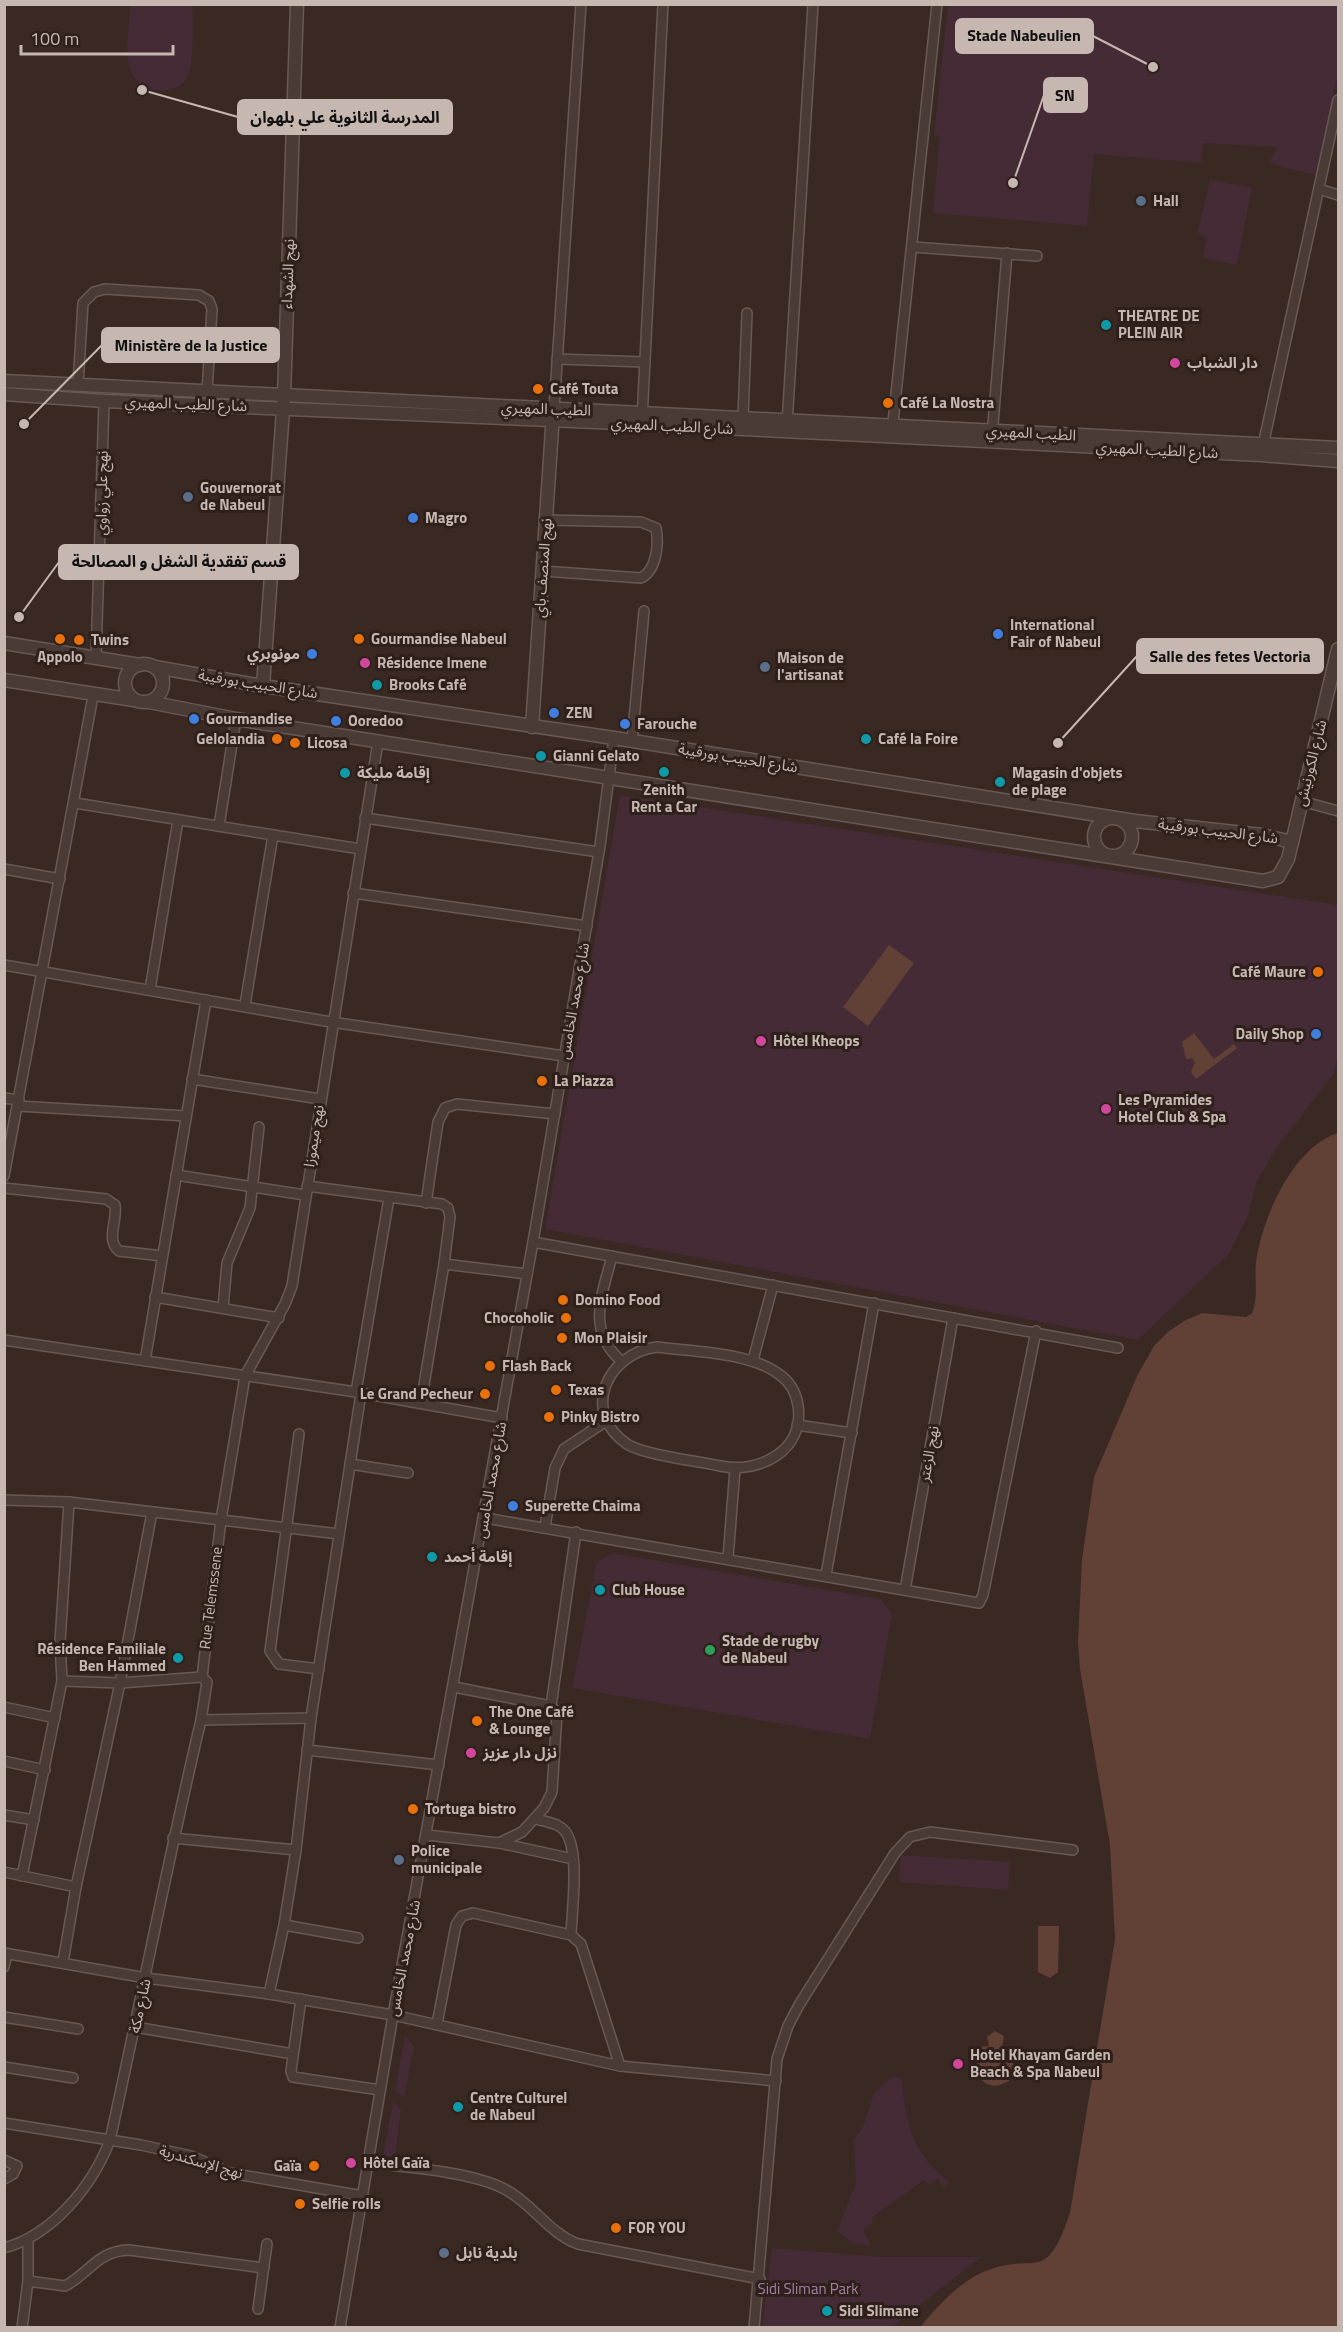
<svg xmlns="http://www.w3.org/2000/svg" width="1343" height="2332" font-family="'Titillium Web','Noto Sans Arabic',sans-serif">
<style>
.green{fill:#442b35}
.water{fill:#614036}
.lines{fill:none;stroke-linecap:round;stroke-linejoin:round}
.minor-casing{stroke:#685954;stroke-width:12}
.tertiary-casing{stroke:#685954;stroke-width:15}
.minor{stroke:#4b3b36;stroke-width:9}
.tertiary{stroke:#4b3b36;stroke-width:12}
.service-dot{fill:#5c6f8a;stroke:#2f201b;stroke-width:2}
.culture-dot{fill:#0f9aa8;stroke:#2f201b;stroke-width:2}
.hotel-dot{fill:#d1479c;stroke:#2f201b;stroke-width:2}
.food-dot{fill:#e8710a;stroke:#2f201b;stroke-width:2}
.shop-dot{fill:#3f7fe0;stroke:#2f201b;stroke-width:2}
.leisure-dot{fill:#2e9e5b;stroke:#2f201b;stroke-width:2}
.labels{text-anchor:middle;stroke-width:6;stroke-linejoin:round;paint-order:stroke}
.poi-label{font-size:15px;font-weight:bold;fill:#c6b7b1;stroke:#2f201b;text-anchor:start}
.street-label{font-size:15px;fill:#c6b7b1;stroke:#2f201b}
.park-label{font-size:15px;fill:#a280a7;stroke:#2f201b}
.leader{fill:none;stroke:#c6b7b1;stroke-width:2}
.callout-dot{fill:#c6b7b1;stroke:#2f201b;stroke-width:2}
.callout{fill:#c6b7b1;stroke:#c6b7b1;stroke-width:2}
.callout-label{font-size:16px;text-anchor:middle;font-weight:bold;fill:#111}
</style>
<rect width="100%" height="100%" fill="#3a2823"/>
<g class="green">
<path d="M130 5H193C192 25 194 49 190 70 184 97 143 97 132 74 123 55 130 25 130 5Z"/>
<path d="M948 5H1338V73L1316 175 1278 166 1270 161 1277 147 1203 143 1201 163 1094 154 1087 226 933 213 940 136 934 135Z"/>
<path d="M1210 180 1252 187 1237 265 1202 258 1207 237 1197 233Z"/>
<path d="M620 795 1338 905V1052L1334 1073 1276 1149 1257 1181 1248 1215 1229 1254 1138 1340 545 1229Z"/>
<path d="M612 1553 881 1599 892 1614 870 1739 572 1688 597 1562Z"/>
<path d="M901 1855 1010 1862 1008 1890 899 1882Z"/>
<path d="M405 2036 414 2046 405 2095 402 2096 395 2091Z"/>
<path d="M891 2077 902 2079C904 2119 914 2158 950 2182L943 2187 938 2179 929 2185 924 2180 871 2218 873 2223 863 2229 871 2246 855 2244 837 2231 856 2183 854 2139 863 2127 874 2093Z"/>
<path d="M393 2102 401 2110 395 2154 389 2157 384 2154V2150Z"/>
<path d="M772 2248 880 2257H981L892 2327H762Z"/>
</g>
<g class="water">
<path d="M889 945 914 963 868 1026 843 1007Z"/>
<path d="M1194 1033 1214 1059 1234 1044 1237 1048 1196 1079 1191 1072 1195 1062 1192 1058 1186 1059 1182 1042Z"/>
<path d="M1338 1133V2327H920C938 2306 955 2286 981 2273 1035 2248 1044 2290 1070 2213L1115 1939 1110 1845 1080 1669 1078 1642 1082 1559 1094 1477 1138 1374 1154 1346 1169 1331 1184 1321 1202 1313 1246 1317 1252 1313C1259 1297 1254 1278 1256 1262 1262 1218 1293 1147 1338 1133Z"/>
<path d="M1038 1926H1059L1058 1972 1050 1978 1038 1972Z"/>
<path d="M995 2031 1004 2036 1001 2053 1005 2058 1012 2059 1014 2067 1009 2081C996 2089 986 2087 977 2075V2060L974 2055 978 2047 989 2046 987 2037Z"/>
</g>
<g class="lines">
<g class="minor-casing">
<g id="minor">
<path d="M1319 189 1338 195"/>
<path d="M912 247 1037 256"/>
<path d="M557 359 645 362"/>
<path d="M78 385 83 303 94 292 105 289 199 295 209 301 212 309 207 392"/>
<path d="M554 409 581 4"/>
<path d="M743 418 747 313"/>
<path d="M642 419 663 4"/>
<path d="M787 424 813 4"/>
<path d="M892 432 937 4"/>
<path d="M992 436 1007 253"/>
<path d="M1262 450 1338 100"/>
<path d="M543 571 641 578C657 570 659 543 656 528L641 522 546 520"/>
<path d="M96 657 104 401"/>
<path d="M632 741 644 611"/>
<path d="M1301 801 1338 811"/>
<path d="M75 803 360 849"/>
<path d="M365 818 599 852"/>
<path d="M219 826 236 719"/>
<path d="M4 869 60 879"/>
<path d="M353 893 587 926"/>
<path d="M4 965 331 1022 564 1056"/>
<path d="M150 990 178 820"/>
<path d="M245 1005 273 835"/>
<path d="M192 1079 320 1099"/>
<path d="M4 1098 19 1100"/>
<path d="M18 1106 186 1116"/>
<path d="M176 1175 305 1195"/>
<path d="M4 1176 93 696"/>
<path d="M307 1186 442 1204 448 1208 450 1217 444 1264 527 1274"/>
<path d="M4 1188 106 1199 115 1205C118 1221 105 1239 119 1251L162 1256"/>
<path d="M426 1203 438 1122 445 1108 457 1104 555 1114"/>
<path d="M533 1242 1118 1348"/>
<path d="M612 1256C602 1296 586 1329 621 1361"/>
<path d="M155 1297 279 1318"/>
<path d="M223 1308 227 1263 250 1208 259 1127"/>
<path d="M4 1340 356 1392 502 1418"/>
<path d="M657 1347C693 1352 751 1352 780 1375 790 1382 796 1393 798 1405 805 1451 759 1474 720 1466 698 1461 644 1455 627 1444 580 1412 607 1353 657 1347Z"/>
<path d="M753 1360 773 1285"/>
<path d="M145 1361 206 1000"/>
<path d="M356 1392 389 1198"/>
<path d="M421 1403 444 1264"/>
<path d="M797 1425 852 1433"/>
<path d="M299 1434 270 1651 279 1664 319 1669"/>
<path d="M350 1464 408 1473"/>
<path d="M4 1500 69 1502 339 1534"/>
<path d="M485 1518 979 1603 983 1595 1036 1331"/>
<path d="M545 1527 555 1468 564 1449 606 1421"/>
<path d="M728 1558 735 1469"/>
<path d="M826 1575 874 1303"/>
<path d="M905 1590 953 1318"/>
<path d="M202 1677 221 1520 245 1376 285 1304 292 1286 378 742"/>
<path d="M62 1681 120 1683 202 1677 207 1682 201 1720 311 1718"/>
<path d="M551 1706 576 1532"/>
<path d="M4 1707 55 1718"/>
<path d="M307 1750 439 1765"/>
<path d="M4 1761 45 1770"/>
<path d="M4 1815 34 1820"/>
<path d="M535 1819C547 1822 562 1823 568 1836 579 1859 572 1909 571 1935"/>
<path d="M427 1835 499 1843 522 1832 544 1808 552 1792 557 1713 551 1706 454 1687"/>
<path d="M173 1838 296 1850"/>
<path d="M499 1843 573 1859"/>
<path d="M4 1872 76 1887 120 1683 152 1512"/>
<path d="M22 1876 62 1681 60 1642 69 1502"/>
<path d="M284 1925 358 1938"/>
<path d="M4 1953 146 1978 269 1994 393 2015 620 2066 776 2081"/>
<path d="M63 1962 76 1887"/>
<path d="M4 1967 7 1954"/>
<path d="M269 1994 284 1925 296 1850 311 1718 361 1393"/>
<path d="M301 1999 291 2071 293 2077 380 2090"/>
<path d="M4 2017 78 2029"/>
<path d="M437 2024 456 1925 462 1916 473 1913 571 1935 581 1944 620 2066"/>
<path d="M135 2027 293 2054"/>
<path d="M4 2067 73 2078"/>
<path d="M4 2123 141 2145 191 2156 230 2173 363 2196"/>
<path d="M4 2160 17 2166 13 2174 4 2179"/>
<path d="M368 2163C406 2167 477 2172 508 2191 534 2206 549 2233 578 2244L760 2279"/>
<path d="M4 2248C53 2235 93 2185 110 2140 141 2000 168 1859 201 1720"/>
<path d="M28 2281 65 2286C90 2273 97 2251 129 2250L264 2268"/>
<path d="M258 2309 267 2244"/>
<path d="M22 2328 28 2281V2240"/>
<path d="M340 2328 393 2015 533 1242 600 846 614 738"/>
<path d="M754 2328 777 2059 788 2026 799 2005 895 1853 910 1837 930 1832 1073 1850"/>
</g>
</g>
<g class="tertiary-casing">
<g id="tertiary">
<path d="M4 381 1338 448"/>
<path d="M4 394 104 401 642 424 1261 455 1338 461"/>
<path d="M4 643 140 665"/>
<circle cx="144" cy="683" r="19"/>
<path d="M155 667 263 686 614 738 1135 821 1262 835 1292 842"/>
<path d="M4 680 134 700"/>
<path d="M263 686 284 396 297 4"/>
<path d="M149 702 236 719 1263 881 1278 877 1288 859 1338 649"/>
<path d="M532 727 553 414"/>
<circle cx="1113" cy="837" r="19"/>
</g>
</g>
<use href="#minor" class="minor"/>
<use href="#tertiary" class="tertiary"/>
</g>
<g class="service-dot">
<circle cx="1141" cy="201" r="6"/>
<circle cx="188" cy="497" r="6"/>
<circle cx="765" cy="667" r="6"/>
<circle cx="399" cy="1860" r="6"/>
<circle cx="444" cy="2253" r="6"/>
</g>
<g class="culture-dot">
<circle cx="1106" cy="325" r="6"/>
<circle cx="377" cy="685" r="6"/>
<circle cx="866" cy="739" r="6"/>
<circle cx="541" cy="756" r="6"/>
<circle cx="664" cy="772" r="6"/>
<circle cx="345" cy="773" r="6"/>
<circle cx="1000" cy="782" r="6"/>
<circle cx="432" cy="1557" r="6"/>
<circle cx="600" cy="1590" r="6"/>
<circle cx="178" cy="1658" r="6"/>
<circle cx="458" cy="2107" r="6"/>
<circle cx="827" cy="2311" r="6"/>
</g>
<g class="hotel-dot">
<circle cx="1175" cy="363" r="6"/>
<circle cx="365" cy="663" r="6"/>
<circle cx="761" cy="1041" r="6"/>
<circle cx="1106" cy="1109" r="6"/>
<circle cx="471" cy="1753" r="6"/>
<circle cx="958" cy="2064" r="6"/>
<circle cx="351" cy="2163" r="6"/>
</g>
<g class="food-dot">
<circle cx="538" cy="389" r="6"/>
<circle cx="888" cy="403" r="6"/>
<circle cx="60" cy="639" r="6"/>
<circle cx="359" cy="639" r="6"/>
<circle cx="79" cy="640" r="6"/>
<circle cx="277" cy="739" r="6"/>
<circle cx="295" cy="743" r="6"/>
<circle cx="1318" cy="972" r="6"/>
<circle cx="542" cy="1081" r="6"/>
<circle cx="563" cy="1300" r="6"/>
<circle cx="566" cy="1318" r="6"/>
<circle cx="562" cy="1338" r="6"/>
<circle cx="490" cy="1366" r="6"/>
<circle cx="556" cy="1390" r="6"/>
<circle cx="485" cy="1394" r="6"/>
<circle cx="549" cy="1417" r="6"/>
<circle cx="477" cy="1721" r="6"/>
<circle cx="413" cy="1809" r="6"/>
<circle cx="314" cy="2166" r="6"/>
<circle cx="300" cy="2204" r="6"/>
<circle cx="616" cy="2228" r="6"/>
</g>
<g class="shop-dot">
<circle cx="413" cy="518" r="6"/>
<circle cx="998" cy="634" r="6"/>
<circle cx="312" cy="654" r="6"/>
<circle cx="554" cy="713" r="6"/>
<circle cx="194" cy="719" r="6"/>
<circle cx="336" cy="721" r="6"/>
<circle cx="625" cy="724" r="6"/>
<circle cx="1316" cy="1034" r="6"/>
<circle cx="513" cy="1506" r="6"/>
</g>
<circle class="leisure-dot" cx="710" cy="1650" r="6"/>
<g class="labels">
<g class="poi-label">
<text x="1153" y="206">Hall</text>
<text x="1118" y="321">THEATRE DE<tspan x="1118" dy="17">PLEIN AIR</tspan></text>
<text x="1187" y="368">دار الشباب</text>
<text x="550" y="394">Café Touta</text>
<text x="900" y="408">Café La Nostra</text>
<text x="200" y="493">Gouvernorat<tspan x="200" dy="17">de Nabeul</tspan></text>
<text x="425" y="523">Magro</text>
<text x="1010" y="630">International<tspan x="1010" dy="17">Fair of Nabeul</tspan></text>
<text x="371" y="644">Gourmandise Nabeul</text>
<text x="91" y="645">Twins</text>
<text x="300" y="659" text-anchor="end">مونوبري</text>
<text x="60" y="662" text-anchor="middle">Appolo</text>
<text x="777" y="663">Maison de<tspan x="777" dy="17">l'artisanat</tspan></text>
<text x="377" y="668">Résidence Imene</text>
<text x="389" y="690">Brooks Café</text>
<text x="566" y="718">ZEN</text>
<text x="206" y="724">Gourmandise</text>
<text x="348" y="726">Ooredoo</text>
<text x="637" y="729">Farouche</text>
<text x="265" y="744" text-anchor="end">Gelolandia</text>
<text x="878" y="744">Café la Foire</text>
<text x="307" y="748">Licosa</text>
<text x="553" y="761">Gianni Gelato</text>
<text x="357" y="778">إقامة مليكة</text>
<text x="1012" y="778">Magasin d'objets<tspan x="1012" dy="17">de plage</tspan></text>
<text x="664" y="795" text-anchor="middle">Zenith<tspan x="664" dy="17">Rent a Car</tspan></text>
<text x="1306" y="977" text-anchor="end">Café Maure</text>
<text x="1304" y="1039" text-anchor="end">Daily Shop</text>
<text x="773" y="1046">Hôtel Kheops</text>
<text x="554" y="1086">La Piazza</text>
<text x="1118" y="1105">Les Pyramides<tspan x="1118" dy="17">Hotel Club &amp; Spa</tspan></text>
<text x="575" y="1305">Domino Food</text>
<text x="554" y="1323" text-anchor="end">Chocoholic</text>
<text x="574" y="1343">Mon Plaisir</text>
<text x="502" y="1371">Flash Back</text>
<text x="568" y="1395">Texas</text>
<text x="473" y="1399" text-anchor="end">Le Grand Pecheur</text>
<text x="561" y="1422">Pinky Bistro</text>
<text x="525" y="1511">Superette Chaima</text>
<text x="444" y="1562">إقامة أحمد</text>
<text x="612" y="1595">Club House</text>
<text x="722" y="1646">Stade de rugby<tspan x="722" dy="17">de Nabeul</tspan></text>
<text x="166" y="1654" text-anchor="end">Résidence Familiale<tspan x="166" dy="17">Ben Hammed</tspan></text>
<text x="489" y="1717">The One Café<tspan x="489" dy="17">&amp; Lounge</tspan></text>
<text x="483" y="1758">نزل دار عزيز</text>
<text x="425" y="1814">Tortuga bistro</text>
<text x="411" y="1856">Police<tspan x="411" dy="17">municipale</tspan></text>
<text x="970" y="2060">Hotel Khayam Garden<tspan x="970" dy="17">Beach &amp; Spa Nabeul</tspan></text>
<text x="470" y="2103">Centre Culturel<tspan x="470" dy="17">de Nabeul</tspan></text>
<text x="363" y="2168">Hôtel Gaïa</text>
<text x="302" y="2171" text-anchor="end">Gaïa</text>
<text x="312" y="2209">Selfie rolls</text>
<text x="628" y="2233">FOR YOU</text>
<text x="456" y="2258">بلدية نابل</text>
<text x="839" y="2316">Sidi Slimane</text>
</g>
<g class="street-label">
<text transform="translate(288 274) rotate(-88)" y="5">نهج الشهداء</text>
<text transform="translate(186 404) rotate(2)" y="5">شارع الطيب المهيري</text>
<text transform="translate(546 409) rotate(2)" y="5">الطيب المهيري</text>
<text transform="translate(672 426) rotate(3)" y="5">شارع الطيب المهيري</text>
<text transform="translate(1031 433) rotate(3)" y="5">الطيب المهيري</text>
<text transform="translate(1157 450) rotate(3)" y="5">شارع الطيب المهيري</text>
<text transform="translate(102 493) rotate(-89)" y="5">نهج علي زواوي</text>
<text transform="translate(543 568) rotate(-86)" y="5">نهج المنصف باي</text>
<text transform="translate(258 684) rotate(9)" y="5">شارع الحبيب بورقيبة</text>
<text transform="translate(738 758) rotate(9)" y="5">شارع الحبيب بورقيبة</text>
<text transform="translate(1311 763) rotate(-76)" y="5">شارع الكورنيش</text>
<text transform="translate(1218 831) rotate(7)" y="5">شارع الحبيب بورقيبة</text>
<text transform="translate(574 1001) rotate(-80)" y="5">شارع محمد الخامس</text>
<text transform="translate(314 1136) rotate(-81)" y="5">نهج ميموزا</text>
<text transform="translate(929 1454) rotate(-80)" y="5">نهج الزعتر</text>
<text transform="translate(491 1480) rotate(-80)" y="5">شارع محمد الخامس</text>
<text transform="translate(211 1598) rotate(-83)" y="5">Rue Telemssene</text>
<text transform="translate(404 1958) rotate(-79)" y="5">شارع محمد الخامس</text>
<text transform="translate(140 2006) rotate(-78)" y="5">شارع مكة</text>
<text transform="translate(201 2162) rotate(16)" y="5">نهج الإسكندرية</text>
</g>
<g class="park-label">
<text x="808" y="2294">Sidi Sliman Park</text>
</g>
</g>
<path class="leader" d="M1153 67L1093 36M1013 183L1044 95M142 90L238 117M24 424L102 345M19 617L59 562M1058 743L1137 656"/>
<g class="callout-dot">
<circle cx="1153" cy="67" r="6"/>
<circle cx="1013" cy="183" r="6"/>
<circle cx="142" cy="90" r="6"/>
<circle cx="24" cy="424" r="6"/>
<circle cx="19" cy="617" r="6"/>
<circle cx="1058" cy="743" r="6"/>
</g>
<g class="callout">
<rect x="956" y="19" width="137" height="34" rx="6"/>
<rect x="1044" y="78" width="43" height="34" rx="6"/>
<rect x="238" y="100" width="214" height="34" rx="6"/>
<rect x="102" y="328" width="177" height="34" rx="6"/>
<rect x="59" y="545" width="239" height="34" rx="6"/>
<rect x="1137" y="639" width="186" height="34" rx="6"/>
</g>
<g class="callout-label">
<text x="1024" y="41">Stade Nabeulien</text>
<text x="1065" y="101">SN</text>
<text x="345" y="123">المدرسة الثانوية علي بلهوان</text>
<text x="191" y="351">Ministère de la Justice</text>
<text x="179" y="567">قسم تفقدية الشغل و المصالحة</text>
<text x="1230" y="662">Salle des fetes Vectoria</text>
</g>
<rect width="1343" height="2332" fill="none" stroke="#c6b7b1" stroke-width="12"/>
<path d="M21 45v9h152v-9" fill="none" stroke="#c6b7b1" stroke-width="3"/>
<text x="30" y="45" font-size="18" fill="#c6b7b1" stroke="#2f201b" stroke-width="4.5" paint-order="stroke">100 m</text>
</svg>
